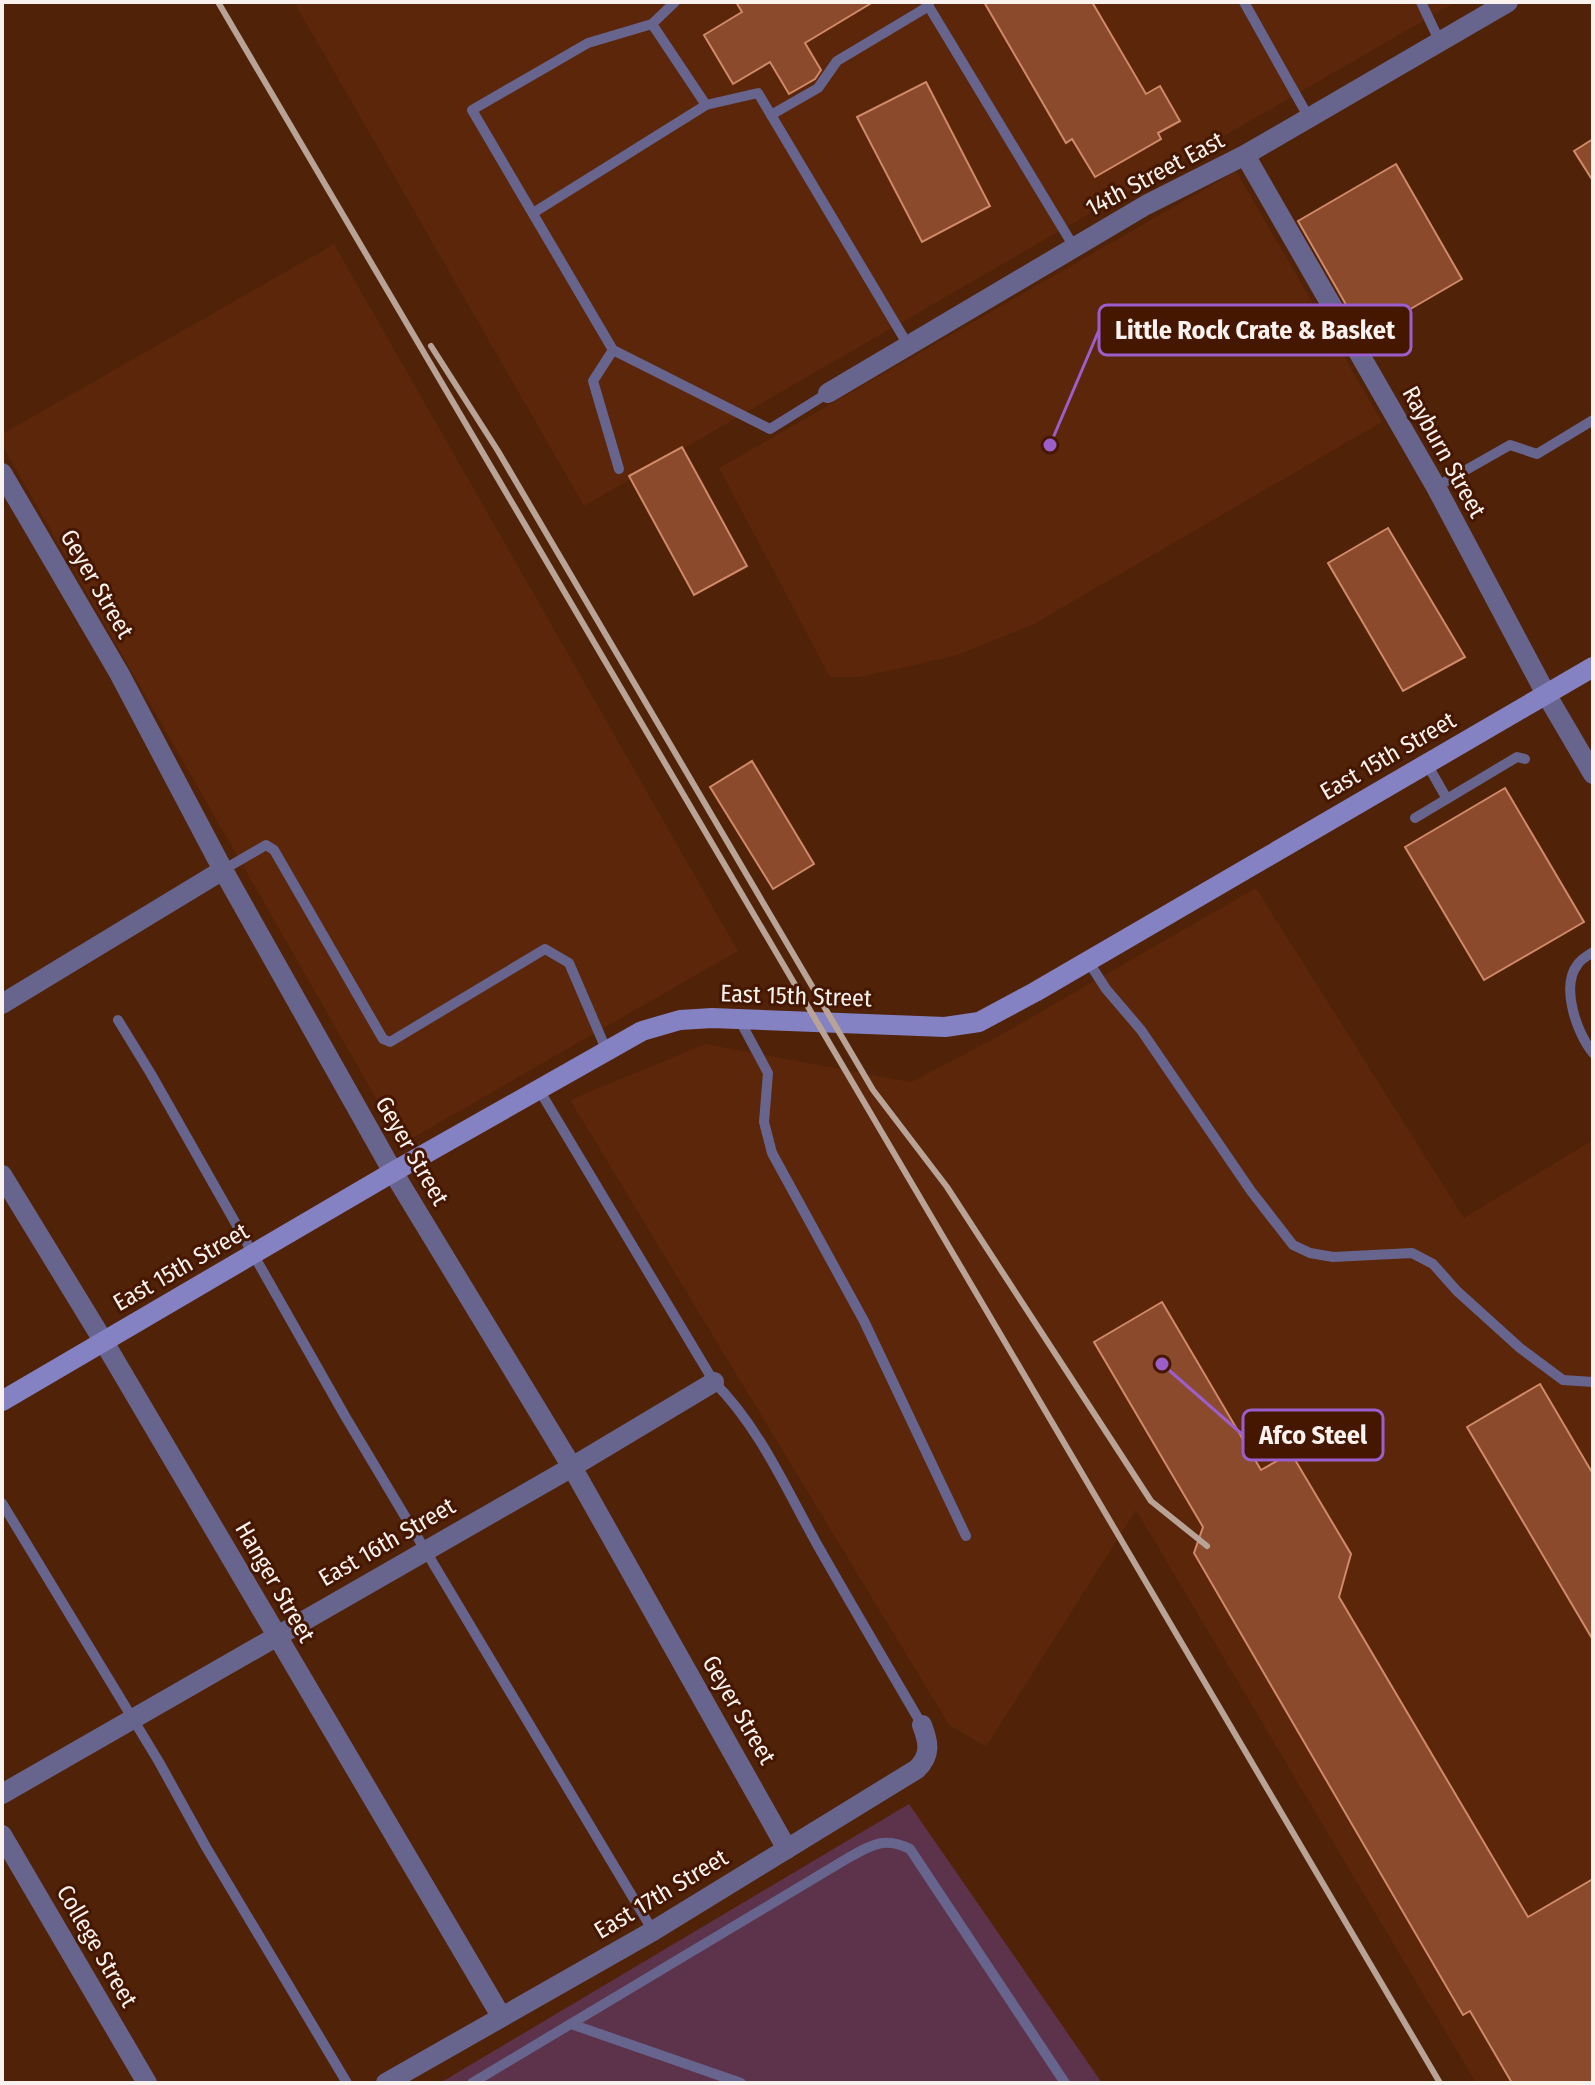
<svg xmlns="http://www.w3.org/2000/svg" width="1595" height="2085" font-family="'Fira Sans Condensed',sans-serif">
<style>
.built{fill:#5b2609}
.green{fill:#5c334b}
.building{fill:#8b4a2b;stroke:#d08a69;stroke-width:2}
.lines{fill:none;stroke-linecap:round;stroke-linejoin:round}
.lane{stroke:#67658e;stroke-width:10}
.street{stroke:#67658e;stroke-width:20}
.secondary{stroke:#8582c3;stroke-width:20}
.rail{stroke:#b9a397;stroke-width:6}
.labels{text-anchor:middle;stroke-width:6;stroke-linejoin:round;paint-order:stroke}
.street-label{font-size:24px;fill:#faf2ef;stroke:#451700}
.leader{fill:none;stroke:#9b5ecb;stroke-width:3}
.callout-dot{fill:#9b5ecb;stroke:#451700;stroke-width:3}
.callout{fill:#451700;stroke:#9b5ecb;stroke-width:3}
.callout-label{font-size:26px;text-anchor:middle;font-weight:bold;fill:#faf2ef}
</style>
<rect width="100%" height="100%" fill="#502208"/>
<g class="built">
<path d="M294 2H1456L584 506Z"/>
<path d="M1236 171 1382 422 1034 624 955 656 860 677H830L719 468Z"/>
<path d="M334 244 738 951 402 1144 2 445V434Z"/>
<path d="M1256 888 1464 1218 1593 1140V2083H1476L1136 1510 986 1747 949 1725 570 1100 705 1044 911 1082 997 1037Z"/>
</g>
<path class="green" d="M909 1804 1102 2083H440Z"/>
<g class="building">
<path d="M736 2H873L805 43 821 70 815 79 789 94 770 62 733 84 704 35 742 12Z"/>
<path d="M984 2H1092L1146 94 1160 86 1180 121 1158 133 1161 139 1095 177 1072 139 1066 143Z"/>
<path d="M926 82 990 206 922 242 857 117Z"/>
<path d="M1593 139V181L1574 151Z"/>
<path d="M1396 164 1462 279 1364 336 1298 221Z"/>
<path d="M682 447 747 566 694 595 629 476Z"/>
<path d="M1388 528 1465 657 1403 691 1328 563Z"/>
<path d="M752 761 814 864 773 889 710 787Z"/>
<path d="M1505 788 1584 922 1484 980 1405 847Z"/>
<path d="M1162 1302 1261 1470 1291 1453 1351 1554 1339 1597 1528 1917 1593 1879V2083H1512L1470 2011 1463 2015 1194 1553 1203 1527 1094 1342Z"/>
<path d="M1540 1384 1593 1474V1640L1467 1427Z"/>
</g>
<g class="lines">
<g class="lane">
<path d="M675 2 652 24 706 105 758 93 908 345"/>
<path d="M926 2 1074 247"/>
<path d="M1244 2 1309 118"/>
<path d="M1421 2 1440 42"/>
<path d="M652 24 588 43 472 110 613 350 770 429 828 393"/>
<path d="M771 115 818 88 837 61 929 6"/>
<path d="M533 213 706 105"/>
<path d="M613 350 593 381 619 469"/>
<path d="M1436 487 1510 445 1537 454 1593 420"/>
<path d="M1427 764 1447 799"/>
<path d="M1415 818 1517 757 1525 759"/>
<path d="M223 870 266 845 274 850 383 1039 390 1042 545 949 569 963 606 1049"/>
<path d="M1593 952C1589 955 1581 959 1578 964 1560 986 1577 1034 1593 1053"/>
<path d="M1088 961 1106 989 1141 1030 1251 1191 1293 1245 1310 1253 1333 1257 1412 1253 1433 1264 1457 1291 1520 1348 1563 1380 1593 1382"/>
<path d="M739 1019 768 1073 764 1122 772 1153 864 1321 966 1536"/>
<path d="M118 1020 151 1074 345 1416 653 1931"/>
<path d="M538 1088 714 1382C760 1428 786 1489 818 1546 852 1606 887 1665 922 1725"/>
<path d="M2 1503 159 1762 206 1847 347 2083"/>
<path d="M571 2024 741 2083"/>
<path d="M472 2083 848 1858C871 1845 885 1836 910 1849L1065 2083"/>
</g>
<g class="street">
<path d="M1245 155 1436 487 1546 694 1593 774"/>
<path d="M828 393 1146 205 1245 155 1508 2"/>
<path d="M2 473 119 673 223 870 393 1172 572 1467 787 1849"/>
<path d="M2 1004 223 870"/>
<path d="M2 1175 104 1342 501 2016"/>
<path d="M2 1794 572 1467 714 1382"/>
<path d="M2 1835 147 2083"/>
<path d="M386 2083 653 1931 917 1769C931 1755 929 1743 922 1725"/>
</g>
<path class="secondary" d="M2 1401 393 1172 642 1031 680 1020 712 1018 945 1027 979 1022 1035 992 1593 667"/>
<g class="rail">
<path d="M218 2 1440 2083"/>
<path d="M431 346 498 451 873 1090 947 1187 1151 1501 1207 1546"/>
</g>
</g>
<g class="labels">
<g class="street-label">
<text transform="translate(1155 174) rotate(-28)" y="8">14th Street East</text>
<text transform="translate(1444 452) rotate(61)" y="8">Rayburn Street</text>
<text transform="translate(97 584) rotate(60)" y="8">Geyer Street</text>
<text transform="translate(1388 756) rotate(-30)" y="8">East 15th Street</text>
<text transform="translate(796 996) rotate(2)" y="8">East 15th Street</text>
<text transform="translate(412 1151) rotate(60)" y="8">Geyer Street</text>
<text transform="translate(181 1267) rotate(-30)" y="8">East 15th Street</text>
<text transform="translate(387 1542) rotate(-30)" y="8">East 16th Street</text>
<text transform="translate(275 1582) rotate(60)" y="8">Hanger Street</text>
<text transform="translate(739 1710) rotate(60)" y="8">Geyer Street</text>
<text transform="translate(661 1894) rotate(-31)" y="8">East 17th Street</text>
<text transform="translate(97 1946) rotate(60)" y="8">College Street</text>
</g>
</g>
<path class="leader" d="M1050 445L1099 330M1162 1364L1243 1435"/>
<g class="callout-dot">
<circle cx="1050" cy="445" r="8"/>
<circle cx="1162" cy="1364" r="8"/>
</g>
<g class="callout">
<rect x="1099" y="305" width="312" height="50" rx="8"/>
<rect x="1243" y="1410" width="140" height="50" rx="8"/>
</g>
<g class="callout-label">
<text x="1255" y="339">Little Rock Crate &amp; Basket</text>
<text x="1313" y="1444">Afco Steel</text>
</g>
<rect width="1595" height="2085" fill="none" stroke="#faf2ef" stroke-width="8"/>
</svg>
